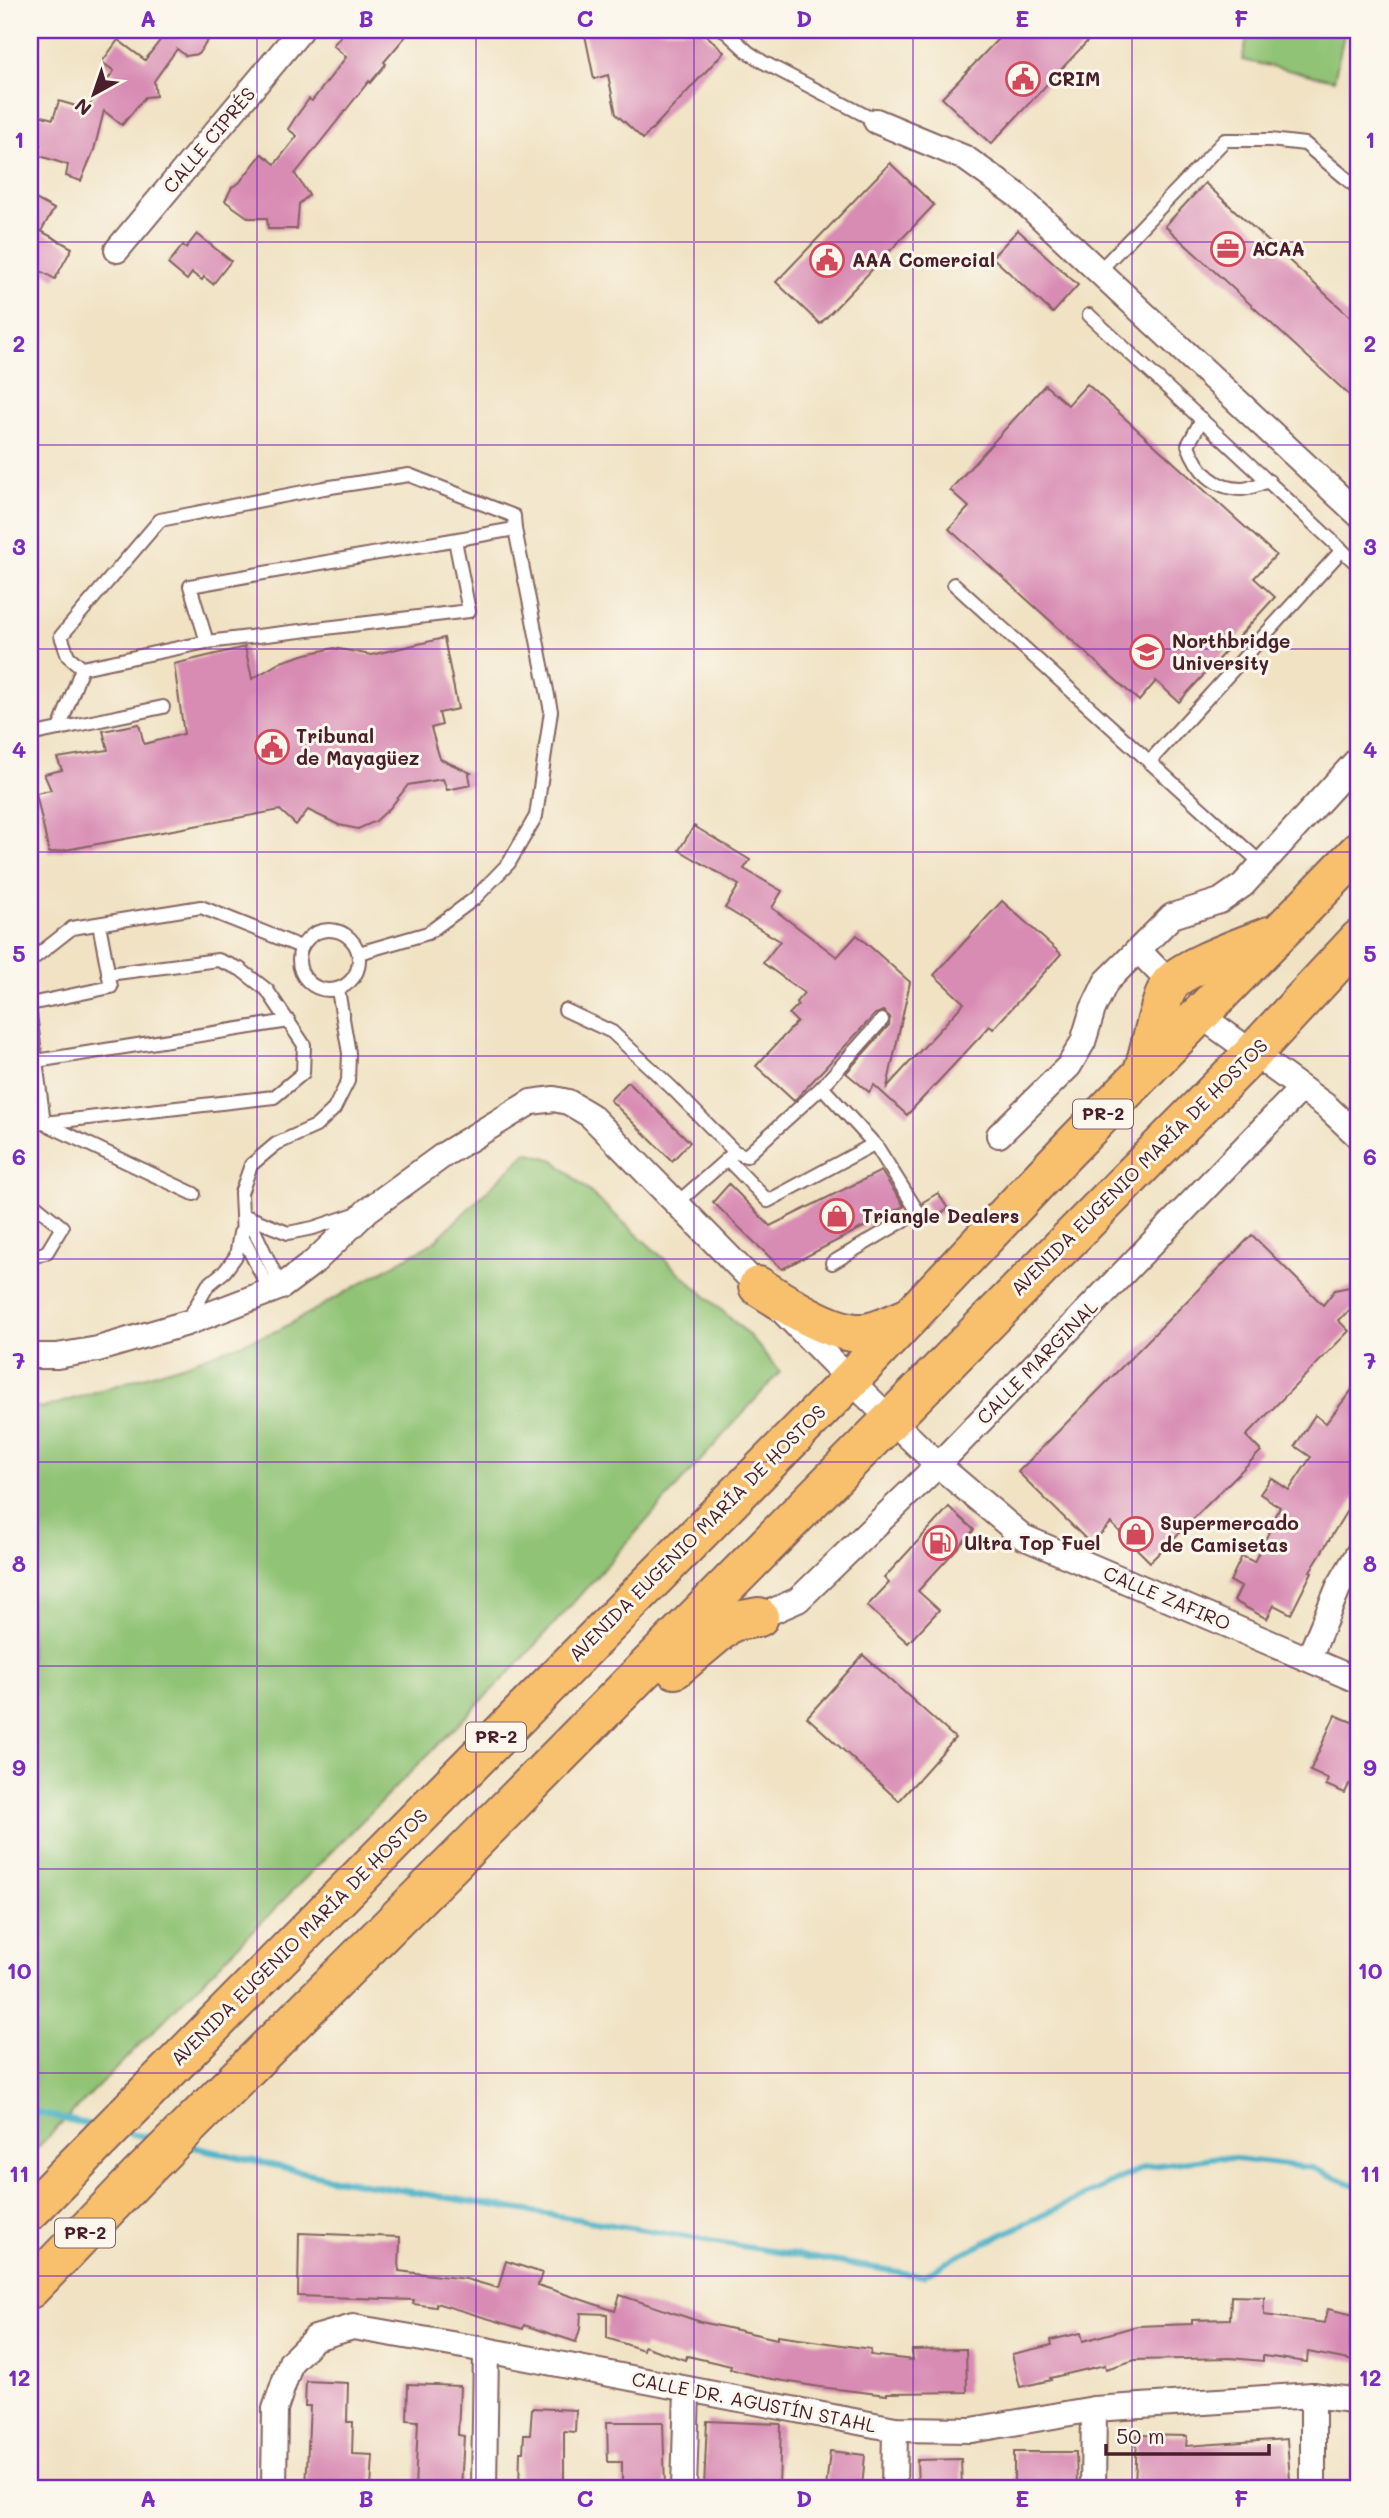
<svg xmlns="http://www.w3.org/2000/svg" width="1389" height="2518" font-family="Mali,sans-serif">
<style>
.green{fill:#90c374;stroke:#6d7150;stroke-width:2}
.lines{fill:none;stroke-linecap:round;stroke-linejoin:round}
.stream{stroke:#47b0c6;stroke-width:6}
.building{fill:#d88bb3}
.lane-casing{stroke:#846360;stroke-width:16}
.street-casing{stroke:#846360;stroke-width:28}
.highway-casing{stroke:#846360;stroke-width:42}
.lane{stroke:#fff;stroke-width:12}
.street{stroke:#fff;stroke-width:24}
.highway{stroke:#f8bf6c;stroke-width:38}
.grid{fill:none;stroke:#7b2cbf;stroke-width:2;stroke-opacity:0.55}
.labels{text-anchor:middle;stroke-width:6;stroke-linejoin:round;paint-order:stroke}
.shield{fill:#fbf7ec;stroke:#7f6065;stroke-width:2}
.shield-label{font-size:18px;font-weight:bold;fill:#4a1f2b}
.poi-label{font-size:19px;font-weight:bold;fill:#4a1f2b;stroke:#fbf7ec;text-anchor:start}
.street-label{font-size:19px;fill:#4a1f2b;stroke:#fbf7ec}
.neatline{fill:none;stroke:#7b2cbf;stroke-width:2.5}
.grid-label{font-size:23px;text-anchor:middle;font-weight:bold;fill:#7b2cbf}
</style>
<rect width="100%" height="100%" fill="#fbf7ec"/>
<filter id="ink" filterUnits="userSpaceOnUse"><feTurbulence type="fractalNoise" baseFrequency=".0143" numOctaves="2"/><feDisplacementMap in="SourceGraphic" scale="14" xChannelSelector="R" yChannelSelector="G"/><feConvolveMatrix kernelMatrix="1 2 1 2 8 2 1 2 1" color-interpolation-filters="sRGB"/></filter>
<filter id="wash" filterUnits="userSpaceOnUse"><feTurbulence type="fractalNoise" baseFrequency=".00686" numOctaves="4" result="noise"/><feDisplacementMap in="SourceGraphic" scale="28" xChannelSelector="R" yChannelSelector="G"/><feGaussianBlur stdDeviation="1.57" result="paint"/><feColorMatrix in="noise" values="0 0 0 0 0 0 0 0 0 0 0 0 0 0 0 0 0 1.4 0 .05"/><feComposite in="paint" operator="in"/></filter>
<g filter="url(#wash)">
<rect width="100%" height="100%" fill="#f0e2c3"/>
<g class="green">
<path d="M1249 30H1345L1334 80 1242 60Z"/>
<path d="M527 1152 554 1160 749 1335 780 1372 518 1664 30 2155V1406L44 1408 185 1364 279 1330 434 1242Z"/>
</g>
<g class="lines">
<g class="stream">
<path d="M30 2111 96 2126"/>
<path d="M127 2133 158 2139"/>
<path d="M189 2146 334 2179 923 2276 955 2257 1145 2167 1219 2157 1313 2168 1359 2187"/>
</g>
</g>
<g id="blocks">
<g class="building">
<path d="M168 30H201L211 36 198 54 186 56 177 49 154 81 156 96 145 97 122 125 104 111 94 150 81 181 66 176 68 165 37 155 40 145 30 142 39 115 53 119 59 101 86 109 114 71 102 62 118 40 145 60Z"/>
<path d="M346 30H411L384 62 386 64 370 83 369 81 295 174 309 195 299 204 297 229H268L267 218H249L225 201 232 187 239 183 262 154 275 164 297 136 288 129 295 118 309 99 312 101 346 57 333 45Z"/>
<path d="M584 30H701L724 52 643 139 616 114 608 75 594 79Z"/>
<path d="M986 30H1098L991 144 942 98 997 40Z"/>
<path d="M890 163 934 205 820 324 776 282Z"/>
<path d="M1205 183 1359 325V404L1165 226Z"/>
<path d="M30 196 54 209 41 231 72 248 55 279 30 265Z"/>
<path d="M1018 230 1078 285 1053 313 992 257Z"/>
<path d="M197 234 231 261 213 284 204 277 202 280 192 273 187 280 168 264 183 245 186 248Z"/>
<path d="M1087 384 1276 555 1254 578 1275 597 1179 702 1156 681 1139 701 949 529 969 507 950 490 1045 385 1068 405Z"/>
<path d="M444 638 458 709 439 713 442 725 431 728 440 759 471 773 469 774 471 785 447 790 443 779 408 785 390 808 376 821 358 829 339 825 308 810 296 825 280 810 49 853 36 793 51 790 44 774 62 770 57 758 108 750 103 731 139 724 144 744 184 734 174 664 245 647 252 679 281 662 306 654 334 648 371 655Z"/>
<path d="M694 826 750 860 744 869 782 891 772 908 837 957 857 935 910 982 887 1087 964 1003 934 975 1002 901 1061 954 993 1029 990 1026 907 1115 874 1085 869 1092 846 1073 889 1025 890 1017 883 1011 875 1014 794 1101 756 1066 797 1022 789 1014 798 1005 796 1002 804 993 763 963 780 941 725 908 739 885 679 850Z"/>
<path d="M628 1082 690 1142 672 1161 610 1100Z"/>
<path d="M881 1171 904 1206 782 1269 713 1202 729 1184 770 1226Z"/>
<path d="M938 1193 948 1209 933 1218 923 1202Z"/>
<path d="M1252 1235 1323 1305 1335 1290 1359 1285 1353 1308 1338 1320 1349 1331 1246 1436 1261 1451 1150 1562 1111 1523 1091 1544 1018 1472Z"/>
<path d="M1359 1381V1491L1310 1571 1312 1572 1291 1614 1274 1605 1267 1619 1234 1601 1241 1587 1230 1581 1242 1556 1254 1562 1270 1530 1267 1529 1280 1507 1260 1494 1271 1478 1289 1490 1311 1457 1295 1446 1315 1415 1326 1423Z"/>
<path d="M949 1507 974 1530 918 1591 939 1610 908 1643 867 1606 889 1583 884 1578Z"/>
<path d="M863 1655 955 1738 899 1801 807 1717Z"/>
<path d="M1335 1715 1359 1725V1789L1349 1784 1345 1793 1326 1785 1328 1779 1310 1771Z"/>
<path d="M299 2233 400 2237 399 2271 466 2279 498 2288 506 2261 542 2273 538 2285 615 2311 620 2295 701 2322 777 2339V2336L871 2349 870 2355 913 2360 912 2350 966 2349 967 2392 887 2393V2395L820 2387 766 2378 730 2369 731 2366 687 2356 685 2360 644 2346 643 2350 607 2338V2314L581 2313 580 2329 576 2342 524 2325 523 2329 436 2303V2307L413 2304 414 2300 298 2296Z"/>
<path d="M1231 2296 1264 2297V2315L1325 2323 1328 2309 1359 2316V2362L1308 2352 1307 2362 1263 2356V2361L1230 2358 1135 2360 1106 2369 1105 2365 1050 2378 1051 2380 1020 2387 1012 2354 1052 2345 1051 2340 1081 2333 1083 2341 1137 2326 1192 2324V2320L1230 2319Z"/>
<path d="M306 2381 348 2383 347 2422H353L352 2454 373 2455 371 2488H306L310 2406H305Z"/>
<path d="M408 2384 460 2386 458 2435 464 2436 461 2488H415L418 2421 407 2420Z"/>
<path d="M532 2408 576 2410 575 2432 564 2431V2488H519L520 2452H523L524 2435H530Z"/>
<path d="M707 2421 781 2424 779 2488H704Z"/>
<path d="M607 2422H663L665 2488H622V2462H608Z"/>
<path d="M1137 2435 1187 2436 1186 2446 1287 2439 1290 2480 1274 2481 1275 2488H1135Z"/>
<path d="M830 2451 865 2455 862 2488H826Z"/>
<path d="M1014 2452H1076L1077 2488H1014Z"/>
<path d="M961 2459 962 2488H918L917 2460Z"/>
</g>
</g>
</g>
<g filter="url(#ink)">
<use href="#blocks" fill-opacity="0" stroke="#846360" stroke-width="2"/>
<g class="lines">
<g class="lane-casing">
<g id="lane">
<path d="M724 30 748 52 763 62 876 121"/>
<path d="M1099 271 1225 140H1270L1305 144 1359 189"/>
<path d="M1089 315 1359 566"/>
<path d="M1202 419 1188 445C1197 470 1214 489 1242 489 1250 489 1261 483 1269 481"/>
<path d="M954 584 1262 864"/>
<path d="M207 642 469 611 455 540"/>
<path d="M59 729 82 668 68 656 61 636 160 520 324 488 409 475 514 516 515 529 190 586 207 642 82 668"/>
<path d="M30 735 163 707"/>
<path d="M1149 762 1342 550"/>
<circle cx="329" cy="960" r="30"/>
<path d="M359 953 428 933 474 899 509 863 536 816 551 711 515 529"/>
<path d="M30 961 72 928 201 907 301 947"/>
<path d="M30 1004 111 987 99 924"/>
<path d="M565 1010 612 1032 672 1088 735 1152"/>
<path d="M30 1014 44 1123 274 1097 303 1073 304 1045 267 990 240 969 218 960 108 974"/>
<path d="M36 1061 289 1021"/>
<path d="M822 1087 877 1147 918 1212 832 1263"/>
<path d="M44 1123 194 1194"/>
<path d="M727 1159 768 1201 874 1144"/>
<path d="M30 1201 62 1227 47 1252 30 1258"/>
<path d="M676 1204 735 1152 746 1156 822 1087 882 1020"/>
<path d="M243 1215 288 1233 313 1228 355 1214"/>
<path d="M243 1215 255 1232 281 1287"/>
<path d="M270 1291 243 1238 241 1193 251 1165 276 1144 316 1126 334 1109 348 1081 349 1053 338 990"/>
<path d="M188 1320 208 1285 225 1271 236 1256 240 1233"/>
</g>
</g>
<g class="street-casing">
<g id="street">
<path d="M876 121 965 158 1017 195 1359 515"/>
<path d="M117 250 301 30"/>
<path d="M1138 950 1170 983"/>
<path d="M1200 1015 1326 1106 1359 1137"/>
<path d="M999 1135 1069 1066 1083 1042 1093 1009 1106 982 1172 916 1220 901 1243 885 1359 758"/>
<path d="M30 1356H57L98 1349 187 1323 281 1287 314 1262 368 1210 445 1154 531 1102 554 1099 568 1102 590 1115 850 1380 938 1465 1023 1537 1359 1681"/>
<path d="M759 1617 798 1600 938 1465 1301 1089"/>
<path d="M1309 1658 1339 1586 1359 1552"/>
<path d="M274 2488 275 2409 291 2362 315 2338 353 2327 486 2350 895 2429 972 2430 1094 2409 1313 2395 1359 2401"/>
<path d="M484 2488 486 2350"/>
<path d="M684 2488 687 2390"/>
<path d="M894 2488 895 2429"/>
<path d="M1093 2488 1094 2409"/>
<path d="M1313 2488V2395"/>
</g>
</g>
<g class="highway-casing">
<g id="highway">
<path d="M1144 1068C1150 1050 1161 996 1170 984 1183 967 1247 945 1269 936"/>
<path d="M758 1286C784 1303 833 1335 864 1333 878 1332 894 1323 907 1318"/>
<path d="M675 1669 731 1622 759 1617"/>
<path d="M30 2211 850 1380 1063 1155 1359 851"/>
<path d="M30 2289 139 2176 472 1844 1253 1053 1359 939"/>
</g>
</g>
<use href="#lane" class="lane"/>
<use href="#street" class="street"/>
<use href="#highway" class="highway"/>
</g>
</g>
<path class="grid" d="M257 30V2488M476 30V2488M694 30V2488M913 30V2488M1132 30V2488M30 242H1359M30 445H1359M30 649H1359M30 852H1359M30 1056H1359M30 1259H1359M30 1462H1359M30 1666H1359M30 1869H1359M30 2073H1359M30 2276H1359"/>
<defs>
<g id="civic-ring" transform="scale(1.75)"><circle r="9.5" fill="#fbf7ec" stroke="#d1495b" stroke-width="1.5"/><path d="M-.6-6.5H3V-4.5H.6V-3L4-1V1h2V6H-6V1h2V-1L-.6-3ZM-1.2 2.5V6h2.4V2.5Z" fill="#d1495b"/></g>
<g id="office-ring" transform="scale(1.75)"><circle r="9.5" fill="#fbf7ec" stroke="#d1495b" stroke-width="1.5"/><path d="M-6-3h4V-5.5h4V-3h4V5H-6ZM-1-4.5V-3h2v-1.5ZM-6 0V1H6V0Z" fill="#d1495b"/></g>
<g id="university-ring" transform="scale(1.75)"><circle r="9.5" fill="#fbf7ec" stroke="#d1495b" stroke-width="1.5"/><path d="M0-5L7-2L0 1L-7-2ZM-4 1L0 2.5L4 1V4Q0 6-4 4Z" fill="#d1495b"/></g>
<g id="shop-ring" transform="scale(1.75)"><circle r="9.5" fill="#fbf7ec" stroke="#d1495b" stroke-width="1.5"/><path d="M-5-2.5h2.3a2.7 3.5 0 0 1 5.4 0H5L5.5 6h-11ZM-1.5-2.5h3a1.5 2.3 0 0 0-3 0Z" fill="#d1495b"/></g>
<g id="fuel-ring" transform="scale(1.75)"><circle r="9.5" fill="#fbf7ec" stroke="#d1495b" stroke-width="1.5"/><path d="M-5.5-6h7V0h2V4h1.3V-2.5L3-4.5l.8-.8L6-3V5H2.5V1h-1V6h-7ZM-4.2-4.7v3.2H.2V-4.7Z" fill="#d1495b"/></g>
</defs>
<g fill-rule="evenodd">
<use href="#civic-ring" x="1023" y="79"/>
<use href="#office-ring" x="1228" y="249"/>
<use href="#civic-ring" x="827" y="260"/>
<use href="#university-ring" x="1147" y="652"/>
<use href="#civic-ring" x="272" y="747"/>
<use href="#shop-ring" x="837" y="1216"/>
<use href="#shop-ring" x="1136" y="1534"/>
<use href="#fuel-ring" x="940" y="1543"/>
</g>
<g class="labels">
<g class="shield">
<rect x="1073" y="1099.5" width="60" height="29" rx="5"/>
<rect x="466" y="1722.5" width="60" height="29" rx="5"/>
<rect x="55" y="2218.5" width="60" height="29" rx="5"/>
</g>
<g class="shield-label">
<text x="1103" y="1120">PR-2</text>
<text x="496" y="1743">PR-2</text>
<text x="85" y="2239">PR-2</text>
</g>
<g class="poi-label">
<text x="1048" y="86">CRIM</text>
<text x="1252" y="256">ACAA</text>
<text x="852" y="267">AAA Comercial</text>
<text x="1172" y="648">Northbridge<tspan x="1172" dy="22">University</tspan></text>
<text x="296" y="743">Tribunal<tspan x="296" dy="22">de Mayagüez</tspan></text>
<text x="862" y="1223">Triangle Dealers</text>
<text x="1160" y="1530">Supermercado<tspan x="1160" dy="22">de Camisetas</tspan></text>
<text x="964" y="1550">Ultra Top Fuel</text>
</g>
<g class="street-label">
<text transform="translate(209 140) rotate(-50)" y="7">CALLE CIPRÉS</text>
<text transform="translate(1139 1167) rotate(-45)" y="7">AVENIDA EUGENIO MARÍA DE HOSTOS</text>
<text transform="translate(1037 1362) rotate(-46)" y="7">CALLE MARGINAL</text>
<text transform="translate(697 1533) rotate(-45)" y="7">AVENIDA EUGENIO MARÍA DE HOSTOS</text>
<text transform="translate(1167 1598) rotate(23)" y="7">CALLE ZAFIRO</text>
<text transform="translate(299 1937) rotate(-45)" y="7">AVENIDA EUGENIO MARÍA DE HOSTOS</text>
<text transform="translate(754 2402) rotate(11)" y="7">CALLE DR. AGUSTÍN STAHL</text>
</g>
</g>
<rect width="1389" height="2518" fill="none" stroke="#fbf7ec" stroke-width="77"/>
<g transform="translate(94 94) rotate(220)" stroke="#fbf7ec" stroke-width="5" paint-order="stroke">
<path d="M0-5L12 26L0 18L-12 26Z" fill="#4a1f2b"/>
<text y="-10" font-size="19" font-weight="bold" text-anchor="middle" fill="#4a1f2b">N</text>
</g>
<path d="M1106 2444v10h163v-10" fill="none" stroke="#4a1f2b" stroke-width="3.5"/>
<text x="1116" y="2444" font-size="21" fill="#4a1f2b" stroke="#fbf7ec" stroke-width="5" paint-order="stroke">50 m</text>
<rect x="38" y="38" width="1312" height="2442" class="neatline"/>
<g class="grid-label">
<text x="148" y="27">A</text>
<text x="366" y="27">B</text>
<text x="585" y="27">C</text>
<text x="804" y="27">D</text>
<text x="1022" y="27">E</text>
<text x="1241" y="27">F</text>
<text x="19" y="148">1</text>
<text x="1370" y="148">1</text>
<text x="19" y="352">2</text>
<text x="1370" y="352">2</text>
<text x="19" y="555">3</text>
<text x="1370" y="555">3</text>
<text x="19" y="758">4</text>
<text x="1370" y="758">4</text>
<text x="19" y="962">5</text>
<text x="1370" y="962">5</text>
<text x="19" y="1165">6</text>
<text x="1370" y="1165">6</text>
<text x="19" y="1369">7</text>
<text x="1370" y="1369">7</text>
<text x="19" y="1572">8</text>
<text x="1370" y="1572">8</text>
<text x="19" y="1776">9</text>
<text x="1370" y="1776">9</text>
<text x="19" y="1979">10</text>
<text x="1370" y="1979">10</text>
<text x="19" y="2182">11</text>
<text x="1370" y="2182">11</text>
<text x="19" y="2386">12</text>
<text x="1370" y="2386">12</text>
<text x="148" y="2507">A</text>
<text x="366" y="2507">B</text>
<text x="585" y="2507">C</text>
<text x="804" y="2507">D</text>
<text x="1022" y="2507">E</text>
<text x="1241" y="2507">F</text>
</g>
</svg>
